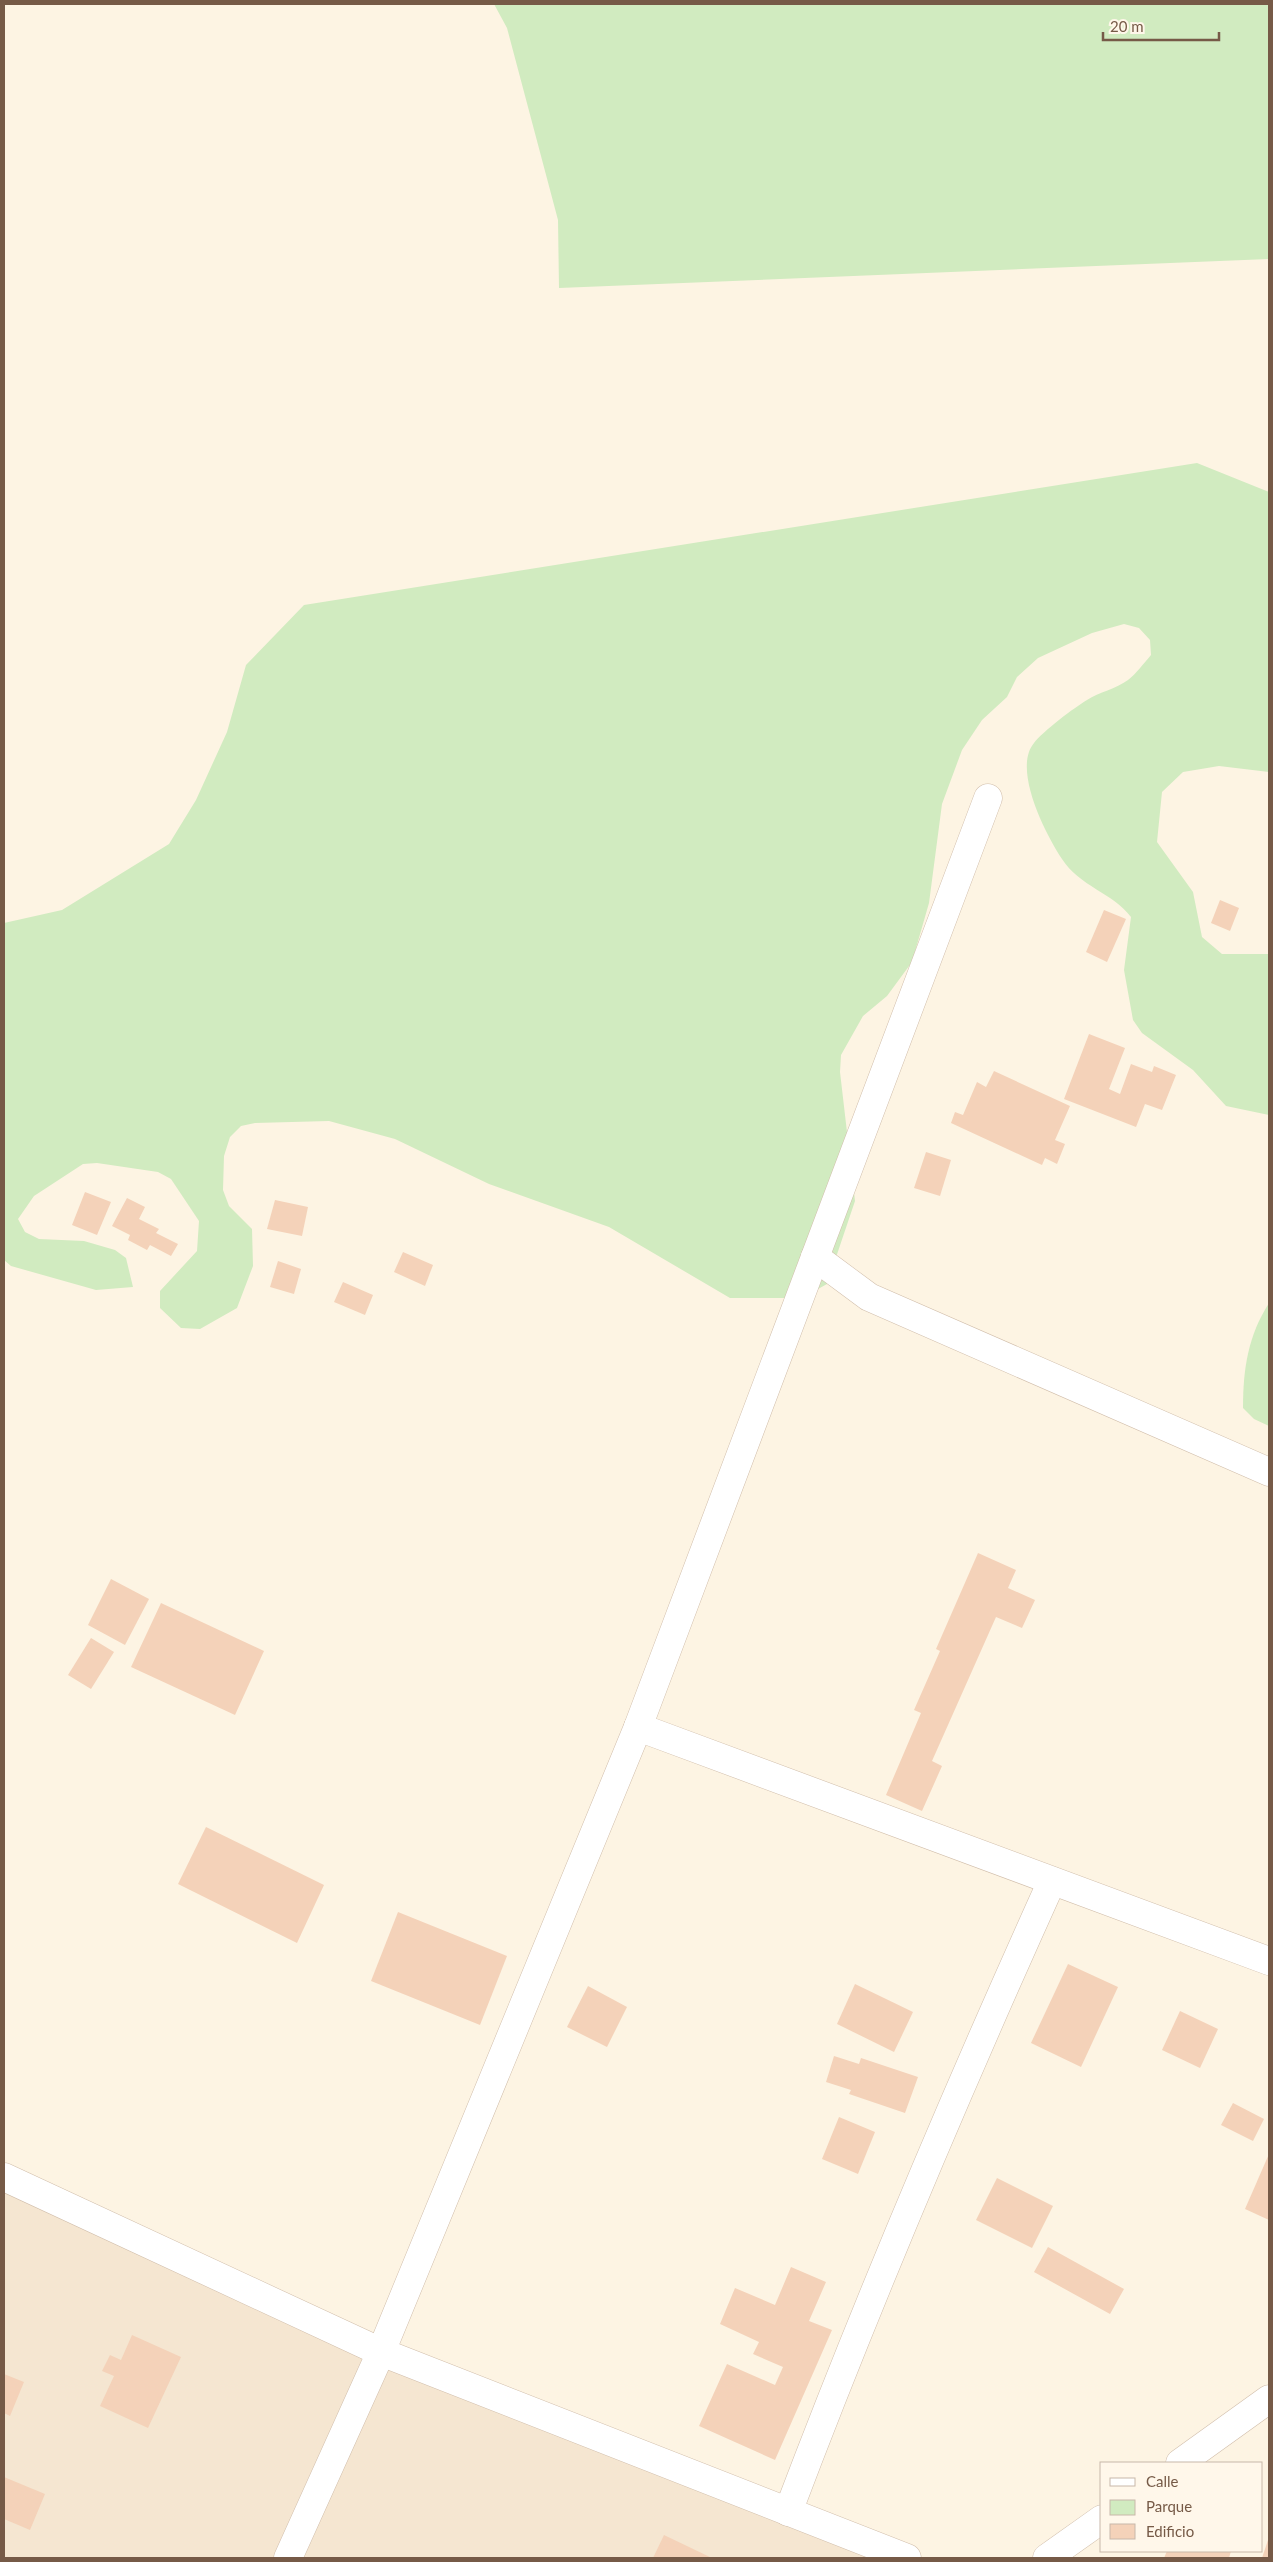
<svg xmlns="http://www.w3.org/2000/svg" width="1273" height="2562" font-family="Lato,sans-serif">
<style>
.residential{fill:#f5e6d1}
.green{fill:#d1ebc0}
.building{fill:#f4d2b9}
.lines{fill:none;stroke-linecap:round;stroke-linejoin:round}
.minor-casing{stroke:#d1beab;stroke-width:29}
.minor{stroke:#fff;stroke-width:28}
</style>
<rect width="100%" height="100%" fill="#fdf4e3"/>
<path class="residential" d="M4 2171 438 2364 920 2558H4Z"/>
<g class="green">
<path d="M494 4H1269V259L559 288 558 220 507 28Z"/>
<path d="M1197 463 1269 492V772L1219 766 1183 772 1162 792 1157 842 1193 892 1202 937 1222 954H1269V1115L1226 1106 1193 1070 1142 1033 1133 1020 1124 970 1131 917C1113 893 1079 886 1062 859 1046 835 1012 769 1034 743 1042 732 1075 707 1087 700 1099 692 1116 689 1128 680 1136 674 1144 663 1151 655L1150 640 1139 628 1124 624 1092 633 1038 658 1017 677 1007 697 982 720 962 750 942 804 929 903 912 962 887 996 863 1016 841 1055 840 1072 855 1201 827 1284 802 1298H730L609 1227 489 1184 395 1139 329 1121 255 1123 241 1126 230 1137 224 1156 223 1190 229 1206 252 1229 253 1266 237 1308 200 1329 181 1328 160 1308V1291L197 1251 199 1221 171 1179 158 1172 97 1163 83 1164 34 1196 18 1219 25 1232 39 1239 84 1241 115 1250 126 1258 133 1287 96 1290 11 1266 4 1260V923L62 910 169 844 196 800 227 732 246 665 304 605Z"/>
<path d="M1269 1303V1426L1254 1419 1243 1408C1243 1369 1248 1336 1269 1303Z"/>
</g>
<g class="building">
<path d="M1220 900 1239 908 1230 931 1211 923Z"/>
<path d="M1104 910 1126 919 1107 962 1086 952Z"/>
<path d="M1089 1034 1125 1048 1109 1089 1120 1094 1131 1064 1152 1072 1154 1066 1176 1075 1162 1110 1145 1104 1136 1127 1064 1099Z"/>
<path d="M994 1071 1070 1106 1055 1140 1065 1144 1057 1164 1045 1158 1042 1165 951 1123 955 1112 963 1115 977 1082 986 1087Z"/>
<path d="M926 1152 951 1160 940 1196 914 1188Z"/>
<path d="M85 1192 111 1202 97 1235 72 1225Z"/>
<path d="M127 1198 145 1207 139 1219 159 1229 156 1233 178 1244 171 1256 150 1245 147 1250 128 1240 130 1235 112 1226Z"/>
<path d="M275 1200 308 1207 302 1236 267 1229Z"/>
<path d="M403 1252 433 1265 425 1286 394 1272Z"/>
<path d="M278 1261 301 1269 294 1294 270 1287Z"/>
<path d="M343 1282 373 1295 365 1315 334 1302Z"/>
<path d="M978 1553 1016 1570 1008 1588 1035 1600 1022 1628 996 1617 932 1761 942 1766 922 1811 886 1795 921 1713 914 1710 940 1651 936 1649Z"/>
<path d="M111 1579 149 1599 125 1645 88 1625Z"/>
<path d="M161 1603 264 1651 235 1715 131 1667Z"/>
<path d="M91 1638 114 1652 91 1689 68 1675Z"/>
<path d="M206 1827 324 1885 297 1943 178 1884Z"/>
<path d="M398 1912 507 1956 480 2025 371 1981Z"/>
<path d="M1068 1964 1118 1987 1081 2067 1031 2043Z"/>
<path d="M855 1984 913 2012 894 2052 837 2024Z"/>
<path d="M588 1986 627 2007 607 2047 567 2027Z"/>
<path d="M1180 2011 1218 2029 1200 2068 1162 2050Z"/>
<path d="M834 2056 859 2064 861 2058 918 2077 905 2113 849 2094 851 2090 826 2082Z"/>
<path d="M1233 2103 1264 2119 1253 2141 1221 2125Z"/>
<path d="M839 2117 875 2132 858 2174 822 2159Z"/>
<path d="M1269 2154V2220L1245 2209Z"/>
<path d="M997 2178 1053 2206 1032 2248 976 2220Z"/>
<path d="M1048 2247 1124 2289 1110 2314 1034 2272Z"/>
<path d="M791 2267 826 2282 809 2321 832 2330 775 2460 699 2426 727 2364 775 2385 783 2367 753 2354 759 2342 720 2324 735 2288 775 2305Z"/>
<path d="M132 2335 181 2357 148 2428 100 2406 114 2376 102 2371 110 2355 121 2360Z"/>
<path d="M4 2374 24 2382 10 2416 4 2413Z"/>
<path d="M4 2477 45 2494 30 2530 4 2519Z"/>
<path d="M664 2535 712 2558H653Z"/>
<path d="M1269 2537V2558H1262Z"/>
<path d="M1167 2551H1231L1229 2558H1164Z"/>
</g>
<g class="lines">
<g class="minor-casing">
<g id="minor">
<path d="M815 1257 869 1297 1269 1472"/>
<path d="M638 1727 1269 1961"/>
<path d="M4 2177 381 2352 907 2558"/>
<path d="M1180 2463 1269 2399"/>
<path d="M788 2512C869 2298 958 2089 1052 1881"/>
<path d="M288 2558 381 2352 638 1727 988 798"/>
<path d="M1047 2558 1102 2519"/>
</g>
</g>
<use href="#minor" class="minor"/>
</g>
<rect width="1273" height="2562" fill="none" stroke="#765a47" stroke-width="10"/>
<rect x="1100" y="2462" width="162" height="90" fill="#fff7ea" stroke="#c8b8a9"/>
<rect x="1110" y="2478" width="25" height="8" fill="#ffffff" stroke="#c8b8a9"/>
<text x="1146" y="2487" font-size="15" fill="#765a47">Calle</text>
<rect x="1110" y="2500" width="25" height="15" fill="#d1ebc0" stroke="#c8b8a9"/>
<text x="1146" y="2512" font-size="15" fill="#765a47">Parque</text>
<rect x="1110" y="2524" width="25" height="15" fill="#f4d2b9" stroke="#c8b8a9"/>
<text x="1146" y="2537" font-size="15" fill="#765a47">Edificio</text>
<path d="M1103 32v8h116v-8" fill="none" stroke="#765a47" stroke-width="2.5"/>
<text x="1110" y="32" font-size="15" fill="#765a47" stroke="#fff7ea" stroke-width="4" paint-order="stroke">20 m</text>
</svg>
